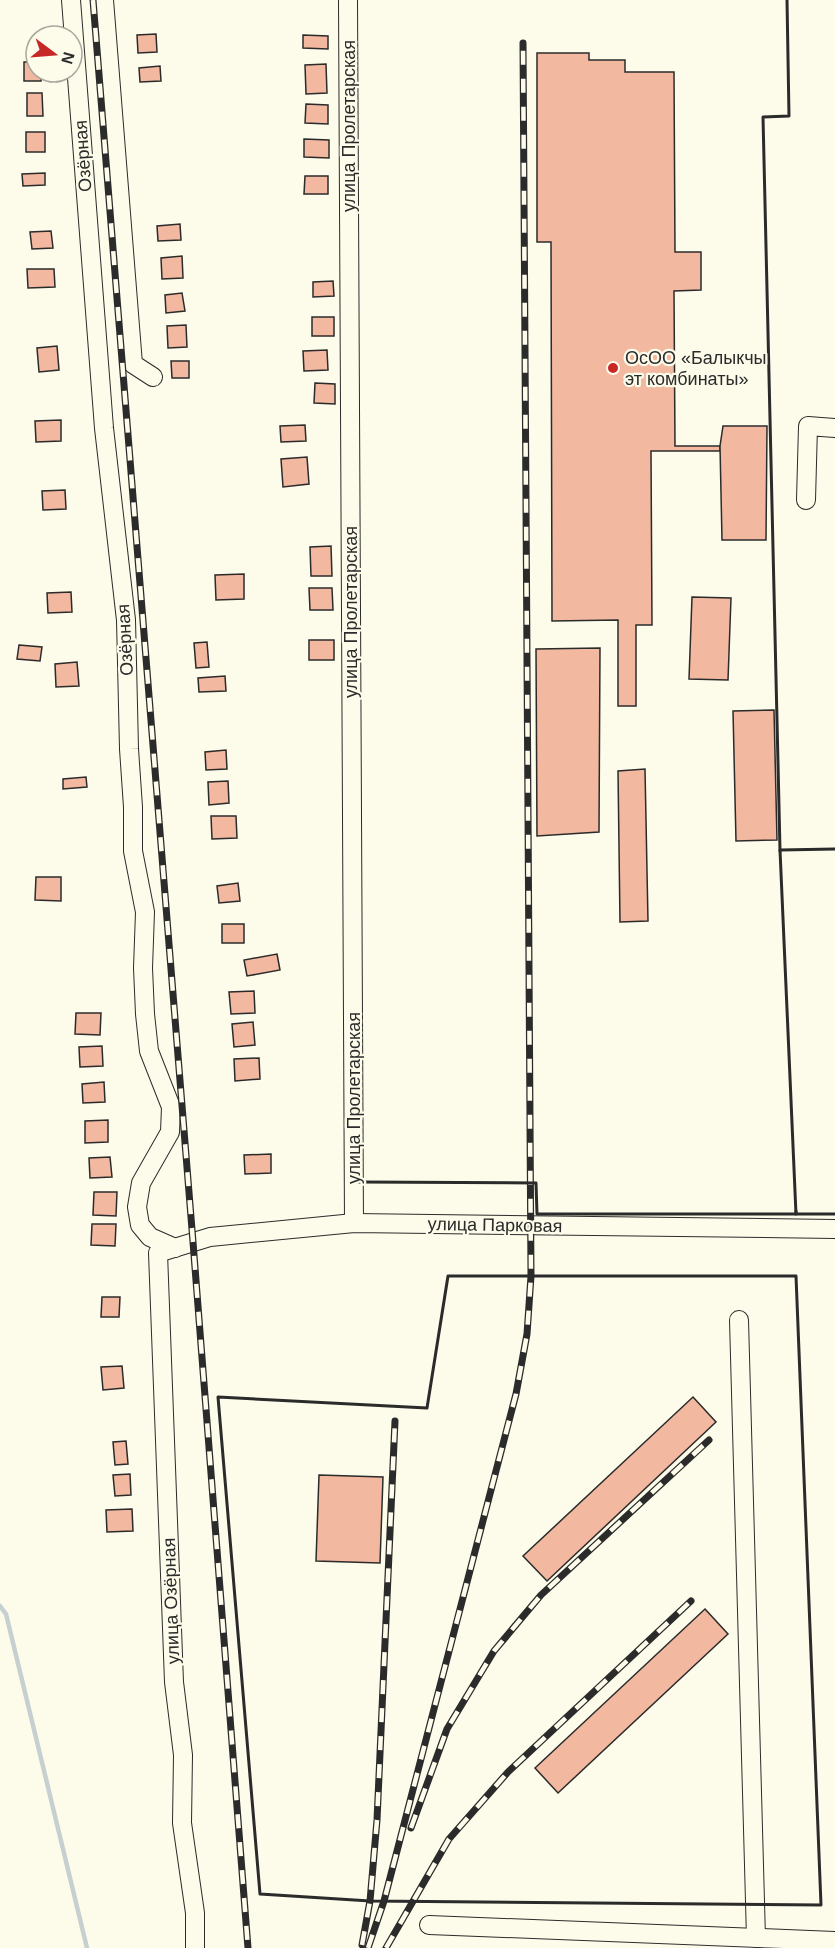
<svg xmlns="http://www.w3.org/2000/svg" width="835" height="1948" font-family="Helvetica,sans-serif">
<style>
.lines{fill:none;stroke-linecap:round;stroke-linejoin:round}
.stream{stroke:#c7d0d0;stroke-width:4.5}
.building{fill:#f2b8a0;stroke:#2b2b2b;stroke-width:1.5}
.minor-casing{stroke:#2b2b2b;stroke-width:20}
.minor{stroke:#fdfbea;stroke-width:18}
.rail-casing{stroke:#2b2b2b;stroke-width:7}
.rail{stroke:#fdfbea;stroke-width:4.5;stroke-dasharray:14;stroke-linecap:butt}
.wall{stroke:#2b2b2b;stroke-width:3}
.poi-dot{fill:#c62828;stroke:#fdfbea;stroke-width:2}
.labels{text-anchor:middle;stroke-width:4.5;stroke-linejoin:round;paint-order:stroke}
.street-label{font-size:18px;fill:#2b2b2b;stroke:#fdfbea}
.poi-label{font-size:18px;fill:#2b2b2b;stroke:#fdfbea;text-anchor:start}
</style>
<rect width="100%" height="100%" fill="#fdfbea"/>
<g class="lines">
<path class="stream" d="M0 1606 6 1614 87 1948"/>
</g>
<g class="building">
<path d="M156 34 157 52 138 53 137 35Z"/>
<path d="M303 35 328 36V49L303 48Z"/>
<path d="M537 53H589V60H625V72H674L675 252H701V290L674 291 675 446H720V451H651L652 625H636V706H618V620L552 621 551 242H537Z"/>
<path d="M24 62H36V72H41V81H24Z"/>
<path d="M326 64 327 93 306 94 305 65Z"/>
<path d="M160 66 161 81 140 82 139 68Z"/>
<path d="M27 93H42L43 116H27Z"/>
<path d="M306 104 328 105V124L305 123Z"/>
<rect x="26" y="132" width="19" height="20"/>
<path d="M304 139 329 140V158L304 157Z"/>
<path d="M45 173V185L23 186 22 174Z"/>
<path d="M305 176H328V194H304Z"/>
<path d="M180 224 181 240 158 241 157 226Z"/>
<path d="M51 231 53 248 32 249 30 232Z"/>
<path d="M182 256 183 278 162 279 161 258Z"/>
<path d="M27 269H54L55 287 28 288Z"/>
<path d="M333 281 334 296 313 297V282Z"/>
<path d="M182 293 185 311 166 313 165 295Z"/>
<rect x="312" y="317" width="22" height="19"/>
<path d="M186 325 187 347 168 348 167 326Z"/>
<path d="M57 346 59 370 39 372 37 348Z"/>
<path d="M327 350 328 370 304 371 303 351Z"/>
<path d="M171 361H189V378H172Z"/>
<path d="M315 383 335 384V404L314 403Z"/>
<path d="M61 420V441L36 442 35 421Z"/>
<path d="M305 425 306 441 281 442 280 426Z"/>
<path d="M723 426H767L766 540H722L720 446Z"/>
<path d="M307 457 309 484 283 487 281 459Z"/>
<path d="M65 490 66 509 43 510 42 491Z"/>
<path d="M331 546 332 576H311L310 547Z"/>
<path d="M244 574V599L216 600 215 575Z"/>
<path d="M309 588H332L333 610H310Z"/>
<path d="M71 592 72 612 48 613 47 593Z"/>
<path d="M692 597 731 598 728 680 689 679Z"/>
<rect x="309" y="640" width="25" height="20"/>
<path d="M207 642 209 667 196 668 194 643Z"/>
<path d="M19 645 42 647 40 661 17 659Z"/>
<path d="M600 648 599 832 537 836 536 649Z"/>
<path d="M77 662 79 686 56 687 55 664Z"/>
<path d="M225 676 226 691 199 692 198 678Z"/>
<path d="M774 710 777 840 736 841 733 711Z"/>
<path d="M226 750 227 769 206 770 205 752Z"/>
<path d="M645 769 648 921 620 922 618 771Z"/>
<path d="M86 777 87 787 63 789V779Z"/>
<path d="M228 781 229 803 209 805 208 782Z"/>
<path d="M211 816H236L237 838 212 839Z"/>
<path d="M36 877H61V901L35 900Z"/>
<path d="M238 883 240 901 219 903 217 886Z"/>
<rect x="222" y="924" width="22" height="19"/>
<path d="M277 954 280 970 247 976 244 960Z"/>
<path d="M254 991 255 1013 231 1014 229 992Z"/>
<path d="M76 1013H101L100 1035 75 1034Z"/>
<path d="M253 1022 255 1045 234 1047 232 1024Z"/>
<path d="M102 1046 103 1066 80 1067 79 1047Z"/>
<path d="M259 1058 260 1079 235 1081 234 1059Z"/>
<path d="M104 1082 105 1102 83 1103 82 1084Z"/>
<path d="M108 1120V1142L85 1143V1121Z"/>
<path d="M271 1154V1173L245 1174 244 1155Z"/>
<path d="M110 1157 112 1177 90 1178 89 1158Z"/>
<path d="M94 1192H117L116 1216 93 1215Z"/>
<path d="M92 1224H116L115 1246 91 1245Z"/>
<path d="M102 1297H120L119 1317H101Z"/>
<path d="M122 1366 124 1388 103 1390 101 1367Z"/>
<path d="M693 1397 716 1422 547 1581 523 1556Z"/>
<path d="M126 1441 128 1464 115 1465 113 1442Z"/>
<path d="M130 1474 131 1495 115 1496 113 1475Z"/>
<path d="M319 1475 383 1477 380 1563 316 1561Z"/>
<path d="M132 1509 133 1531 107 1532 106 1510Z"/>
<path d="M705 1609 728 1634 558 1793 535 1768Z"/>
</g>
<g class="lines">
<g class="minor-casing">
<g id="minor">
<path d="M71 0 104 428 126 620 129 749 133 807V851L145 912 143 968 145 1014 149 1051 171 1107 170 1132 141 1183 137 1207 140 1225 150 1237 175 1248"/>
<path d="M104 0 133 364 153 377"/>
<path d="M348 0 354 1223"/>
<path d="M806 500 808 426 835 428"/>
<path d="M739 1320 756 1938"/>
<path d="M429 1925 835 1941"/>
<path d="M195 1948V1913L182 1823 183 1755 174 1682 158 1253 210 1237 354 1223 835 1229"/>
</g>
</g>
<use href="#minor" class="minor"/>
<g class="rail-casing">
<g id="rail">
<path d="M93 0 193 1242 248 1948"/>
<path d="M411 1828 447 1729 494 1651 541 1595 709 1440"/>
<path d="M362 1945 370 1901 377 1820 395 1421"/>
<path d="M368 1948 384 1901 516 1394 527 1334 531 1276 523 43"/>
<path d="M386 1948 449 1839 508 1772 691 1601"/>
</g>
</g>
<use href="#rail" class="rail"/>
<g class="wall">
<path d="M780 851V850L835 849"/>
<path d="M359 1182 536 1183 537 1214H796L780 850 763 117 789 116 787 0"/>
<path d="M796 1211V1214H835"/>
<path d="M448 1276H796L821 1905 370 1901 260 1894 218 1397 427 1408Z"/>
</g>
</g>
<circle class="poi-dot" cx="613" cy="368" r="6"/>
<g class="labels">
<g class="street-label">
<text transform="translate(349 126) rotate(-90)" y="6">улица Пролетарская</text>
<text transform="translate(83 156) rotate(-94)" y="6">Озёрная</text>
<text transform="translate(351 612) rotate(-90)" y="6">улица Пролетарская</text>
<text transform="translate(125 640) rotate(-93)" y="6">Озёрная</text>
<text transform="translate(354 1098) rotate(-90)" y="6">улица Пролетарская</text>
<text transform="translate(495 1225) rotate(1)" y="6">улица Парковая</text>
<text transform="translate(171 1601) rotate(-92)" y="6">улица Озёрная</text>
</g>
<g class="poi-label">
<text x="625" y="364">ОсОО «Балыкчы<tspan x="625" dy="21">эт комбинаты»</tspan></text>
</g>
</g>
<g transform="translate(54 54) rotate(106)"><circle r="28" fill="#fdfbea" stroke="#a9a89e" stroke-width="1.5"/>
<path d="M0-4.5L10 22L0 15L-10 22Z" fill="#c62828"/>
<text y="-9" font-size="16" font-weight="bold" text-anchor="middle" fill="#2b2b2b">N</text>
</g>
</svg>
